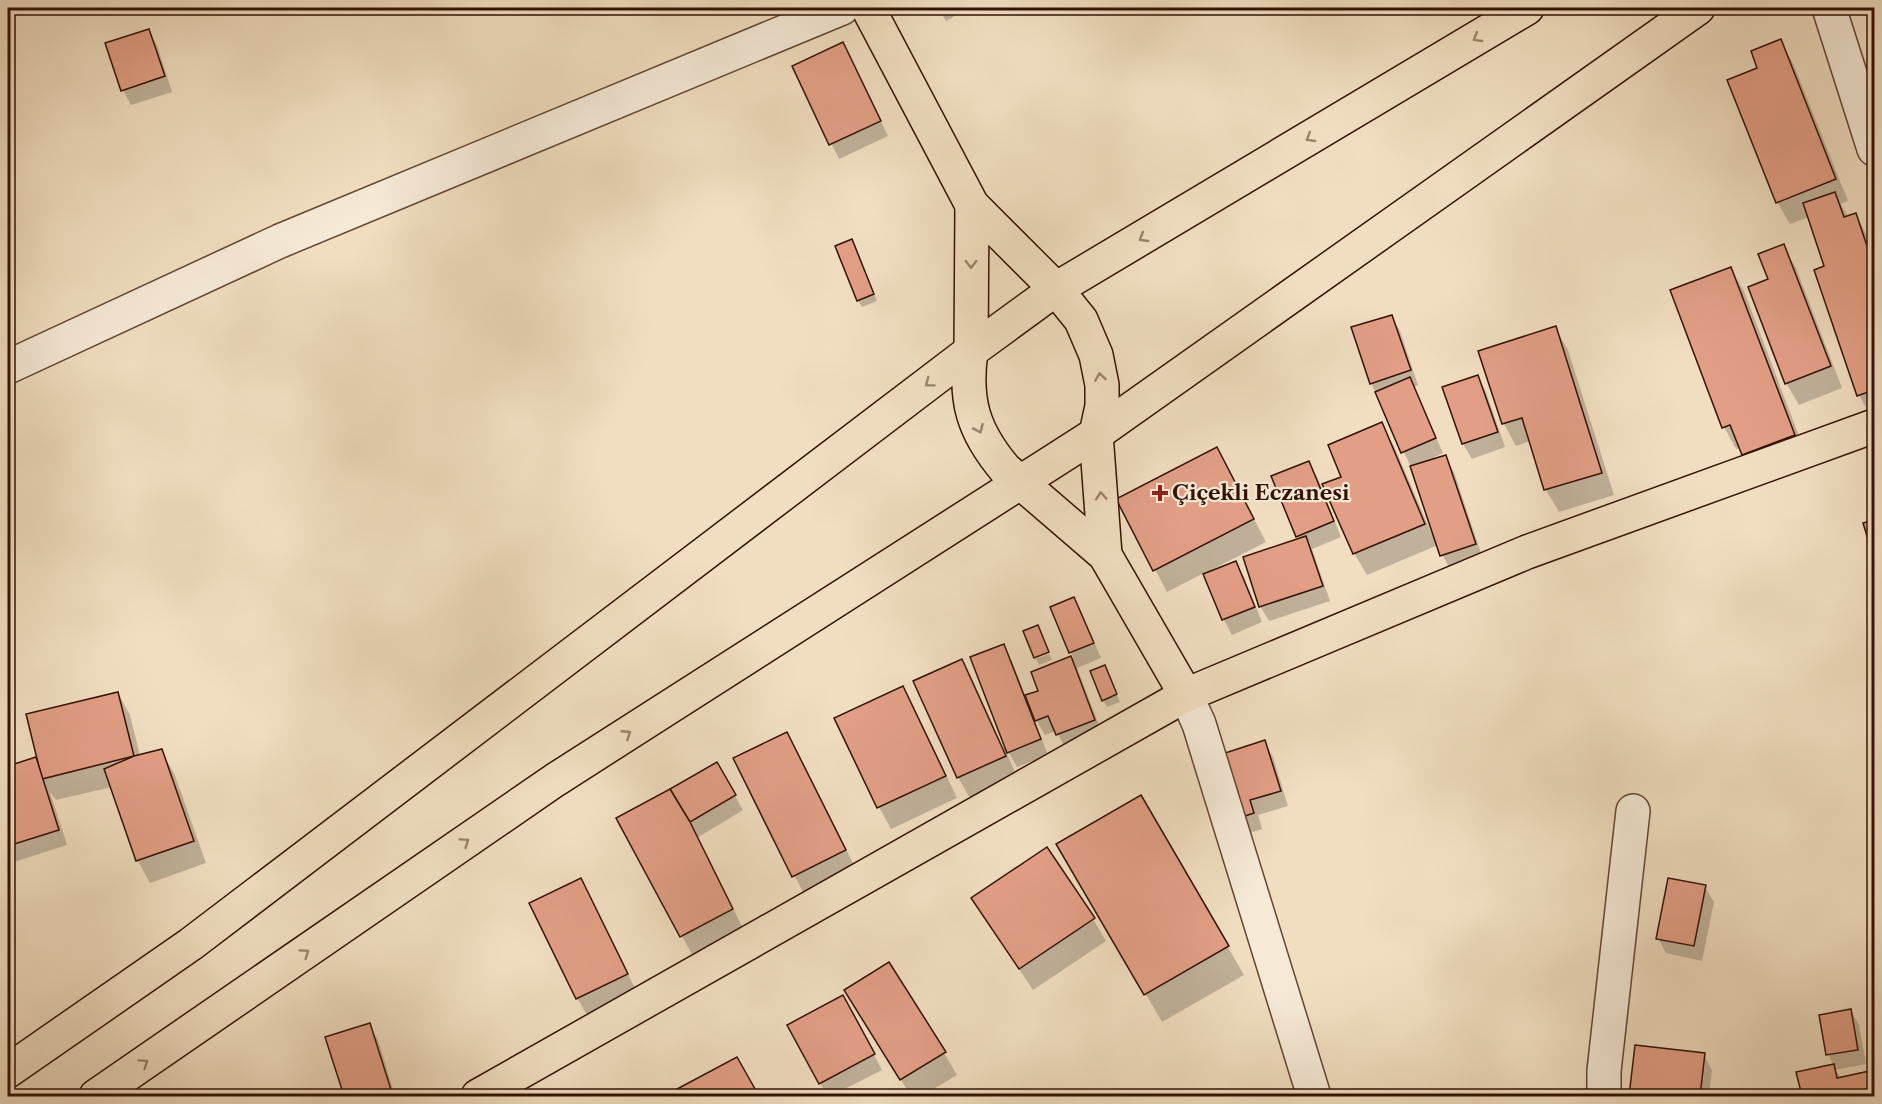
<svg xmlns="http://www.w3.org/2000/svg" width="1882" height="1104" font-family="'Libre Caslon Text',serif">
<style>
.shadow{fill:#0003}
.building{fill:#e39f86;stroke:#331204;stroke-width:1.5}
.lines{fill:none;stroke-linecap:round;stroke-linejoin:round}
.minor-casing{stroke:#624533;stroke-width:36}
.major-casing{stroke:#331204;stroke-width:36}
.minor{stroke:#f6ead7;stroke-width:33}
.major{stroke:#f1dec1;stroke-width:33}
.oneway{stroke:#9c826c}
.poi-dot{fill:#8f2418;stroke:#f6ead7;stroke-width:2}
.labels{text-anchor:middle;stroke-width:4.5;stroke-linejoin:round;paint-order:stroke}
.poi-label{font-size:21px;font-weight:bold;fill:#331204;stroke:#f6ead7;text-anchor:start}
</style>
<rect width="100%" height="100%" fill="#f1dec1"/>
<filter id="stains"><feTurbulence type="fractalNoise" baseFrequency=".00333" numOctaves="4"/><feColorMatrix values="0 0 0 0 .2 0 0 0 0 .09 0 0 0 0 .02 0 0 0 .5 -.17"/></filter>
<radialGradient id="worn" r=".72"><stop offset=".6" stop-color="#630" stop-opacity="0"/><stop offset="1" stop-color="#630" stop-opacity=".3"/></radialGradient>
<g class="shadow">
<path d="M938 8H969L946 21Z"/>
<path d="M148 30 157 45 172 92 131 105 123 90Z"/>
<path d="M1780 41 1793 63 1848 201 1841 204 1848 217 1855 214 1868 237 1874 256V416L1871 417 1859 395 1826 267 1809 217 1790 224 1777 202 1759 69Z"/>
<path d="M851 59 888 136 839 159 794 67Z"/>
<path d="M1783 246 1796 268 1842 388 1799 405 1786 383 1770 280Z"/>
<path d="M856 248 877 301 862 307 858 300Z"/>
<path d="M1731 269 1744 291 1807 457 1756 477 1741 448 1736 449 1724 427Z"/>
<path d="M1391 316 1400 331 1418 385 1414 387 1443 453 1431 459V461L1445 457 1454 472 1483 559 1450 570 1438 545 1367 575 1354 553 1343 477 1381 424 1394 446 1433 537 1435 536 1411 467 1371 383Z"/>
<path d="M1555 328 1568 350 1614 495 1559 512 1546 490 1530 441 1516 446 1504 424 1480 352Z"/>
<path d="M1478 377 1486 392 1505 447 1472 459 1463 444 1444 388Z"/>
<path d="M1308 463 1317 477 1341 537 1312 549 1330 601 1269 621 1260 606 1300 539 1298 536Z"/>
<path d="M1229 471 1266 542 1211 570 1212 572 1235 562 1244 577 1262 622 1232 635 1224 620 1204 573 1167 592 1118 499Z"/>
<path d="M1074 598 1082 613 1101 658 1077 668 1103 735 1066 749 1056 731 1045 735 1037 721 1035 722 1048 755 1017 767 1009 753 1007 754 1018 779 971 800 958 777 962 661 974 683 1003 747 1006 746 1003 646 1012 661 1026 697 1040 691 1032 673 1073 657 1052 608Z"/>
<path d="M1049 654 1052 660 1039 665 1036 659Z"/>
<path d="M1105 667 1120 702 1107 707 1103 700Z"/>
<path d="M902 688 915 710 957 798 891 829 879 807Z"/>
<path d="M118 693 130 715 140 756 161 751 174 773 206 863 150 883 138 861 112 787 56 800 50 792 67 845 8 864V767L35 758 40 766Z"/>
<path d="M1265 742 1273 757 1288 806 1258 815 1262 829 1240 836 1231 821Z"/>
<path d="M799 756 858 873 806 898 735 759Z"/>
<path d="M716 764 743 810 697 838 745 932 694 958 618 819Z"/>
<path d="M1141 797 1244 975 1162 1022 1058 844Z"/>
<path d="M580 880 639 996 590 1020 577 998Z"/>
<path d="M1705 887 1714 902 1702 961 1666 953 1658 938Z"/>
<path d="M973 899 1093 919 1106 941 1033 990Z"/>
<path d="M8 911 16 939 8 941Z"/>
<path d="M1851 1011 1859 1025 1866 1064 1835 1070 1841 1078 1874 1071V1096H1803L1798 1073 1834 1066 1828 1054Z"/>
<path d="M851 1012 882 1070 831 1096H828L820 1083Z"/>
<path d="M859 1013 944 1053 957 1075 922 1096H911Z"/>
<path d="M369 1025 378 1040 395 1096H345L327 1038Z"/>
<path d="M1636 1047 1704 1055 1712 1070 1709 1096H1631Z"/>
<path d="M737 1059 758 1096H667Z"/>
</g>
<g class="building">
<path d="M149 29 165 76 121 91 105 43Z"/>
<path d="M1781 39 1836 179 1776 203 1727 80 1757 68 1751 51Z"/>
<path d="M843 42 881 121 829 145 792 66Z"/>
<path d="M1835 192 1844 217 1856 213 1874 267V390L1857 396 1814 270 1824 266 1803 203Z"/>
<path d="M852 239 874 294 857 301 835 246Z"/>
<path d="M1784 244 1831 366 1785 384 1748 287 1768 279 1758 254Z"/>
<path d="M1731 267 1795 435 1742 455 1730 425 1722 428 1670 290Z"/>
<path d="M1392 315 1411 370 1370 384 1351 327Z"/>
<path d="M1556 326 1602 473 1544 490 1522 418 1502 424 1478 351Z"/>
<path d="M1478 375 1498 432 1462 444 1442 387Z"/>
<path d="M1410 377 1436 438 1401 453 1375 392Z"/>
<path d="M1382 422 1425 524 1353 554 1322 484 1341 477 1328 445Z"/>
<path d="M1217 447 1254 519 1153 571 1116 499Z"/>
<path d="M1446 455 1476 544 1440 556 1410 466Z"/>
<path d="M1309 461 1334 521 1296 537 1271 476Z"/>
<path d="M1874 520V559L1863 523Z"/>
<path d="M1306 536 1323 586 1259 607 1243 557Z"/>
<path d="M1236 561 1255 607 1222 620 1203 574Z"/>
<path d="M1074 597 1094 643 1069 653 1050 607Z"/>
<path d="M1038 625 1049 652 1034 658 1023 631Z"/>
<path d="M1004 644 1041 739 1007 753 970 657Z"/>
<path d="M1071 656 1095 720 1056 735 1048 716 1035 721 1025 695 1038 691 1031 672Z"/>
<path d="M962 659 1006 756 957 778 913 681Z"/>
<path d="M1105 665 1117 694 1102 701 1090 671Z"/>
<path d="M903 686 946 776 877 808 834 718Z"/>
<path d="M118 692 134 756 42 779 26 714Z"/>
<path d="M787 732 846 850 792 877 733 758Z"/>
<path d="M1265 740 1281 791 1250 800 1254 813 1230 821 1210 758Z"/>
<path d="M162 749 194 841 136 861 104 769 134 756Z"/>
<path d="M36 757 59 830 8 846V766Z"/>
<path d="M717 762 736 795 690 822 670 789Z"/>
<path d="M670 789 690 822 733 909 680 937 616 818Z"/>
<path d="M1141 795 1229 946 1144 995 1056 844Z"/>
<path d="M1047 847 1095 918 1019 969 971 898Z"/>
<path d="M581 878 628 974 576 999 529 903Z"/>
<path d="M1668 878 1706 885 1694 946 1656 939Z"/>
<path d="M889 962 946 1052 900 1080 844 990Z"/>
<path d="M843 995 875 1054 819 1084 787 1025Z"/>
<path d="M1851 1009 1858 1050 1826 1055 1819 1015Z"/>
<path d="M370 1023 393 1096H344L325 1037Z"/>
<path d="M1635 1045 1705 1053 1700 1096H1629Z"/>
<path d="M737 1057 759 1096H664Z"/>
<path d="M1834 1064 1837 1078 1874 1070V1096H1802L1796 1072Z"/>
</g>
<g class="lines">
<g class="minor-casing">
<g id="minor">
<path d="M1829 8 1874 149"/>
<path d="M8 367 280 241 842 8"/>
<path d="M1186 695 1199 724 1314 1096"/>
<path d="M1604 1096V1071L1633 811"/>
</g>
</g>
<g class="major-casing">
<g id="major">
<path d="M868 8 972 205 1056 289 1081 320 1096 355 1102 385V406L1096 434 1105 555"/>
<path d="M972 205 971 351C964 400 973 431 1005 469L1105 555 1186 695"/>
<path d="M8 1071 191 944 971 351 1056 289 1527 8"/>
<path d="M96 1096 555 780 1096 434 1698 8"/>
<path d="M478 1096 1186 695 1527 552 1874 426"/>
</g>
</g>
<use href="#minor" class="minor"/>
<use href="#major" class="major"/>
</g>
<defs><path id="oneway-chevron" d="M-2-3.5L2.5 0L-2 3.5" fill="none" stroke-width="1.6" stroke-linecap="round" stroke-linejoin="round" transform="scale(1.5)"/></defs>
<g class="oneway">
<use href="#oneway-chevron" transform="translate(1477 38) rotate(149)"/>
<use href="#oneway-chevron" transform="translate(1310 138) rotate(149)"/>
<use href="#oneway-chevron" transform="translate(1143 238) rotate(149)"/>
<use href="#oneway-chevron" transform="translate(971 264) rotate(90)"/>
<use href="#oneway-chevron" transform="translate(1100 377) rotate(-99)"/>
<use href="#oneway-chevron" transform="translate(929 383) rotate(143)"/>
<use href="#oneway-chevron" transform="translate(979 429) rotate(66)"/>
<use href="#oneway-chevron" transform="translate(1101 496) rotate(-94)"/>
<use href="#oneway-chevron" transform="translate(627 734) rotate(-33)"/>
<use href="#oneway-chevron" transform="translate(465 842) rotate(-35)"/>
<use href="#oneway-chevron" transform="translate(305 953) rotate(-35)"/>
<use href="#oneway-chevron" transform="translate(144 1063) rotate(-35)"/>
</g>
<path class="poi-dot" d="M1157 484h6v6h6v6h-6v6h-6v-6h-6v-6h6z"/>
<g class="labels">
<g class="poi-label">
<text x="1172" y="500">Çiçekli Eczanesi</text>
</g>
</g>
<rect width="1882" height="1104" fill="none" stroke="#f1dec1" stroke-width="30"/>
<rect x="9" y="9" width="1864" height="1086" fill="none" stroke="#331204" stroke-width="3"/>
<rect x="15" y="15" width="1852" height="1074" fill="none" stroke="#331204" stroke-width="1.5"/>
<rect width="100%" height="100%" filter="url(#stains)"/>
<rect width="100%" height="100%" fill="url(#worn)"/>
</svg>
